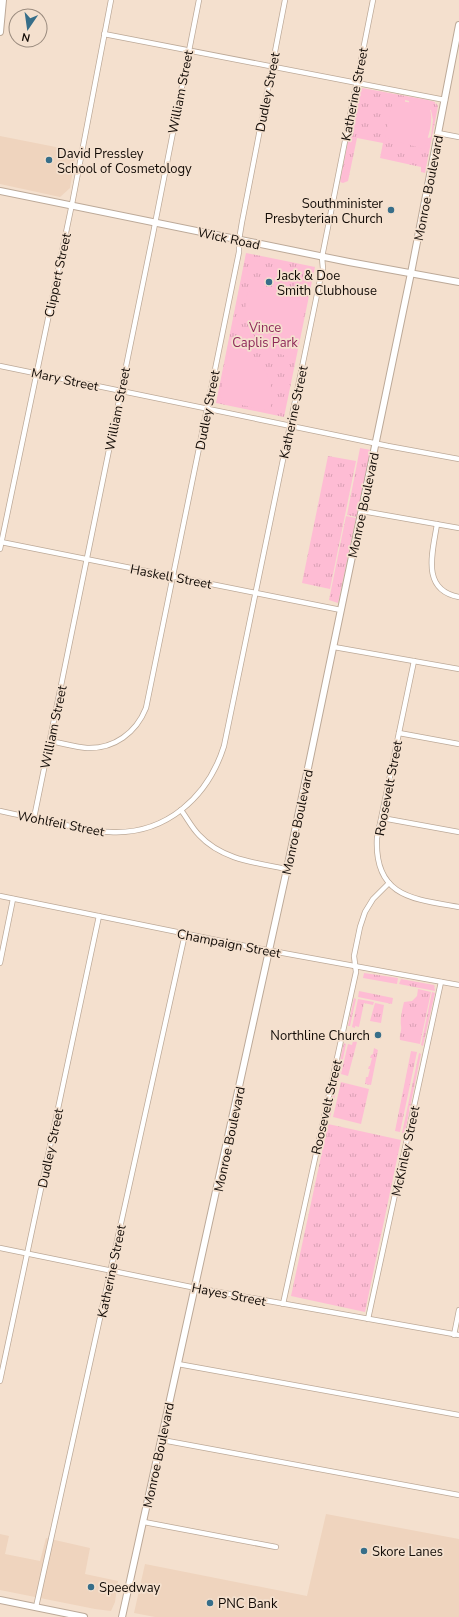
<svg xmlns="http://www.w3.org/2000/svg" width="459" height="1617" font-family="'Nunito Sans',sans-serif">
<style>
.built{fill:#efd4be}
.grass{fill:url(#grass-tufts);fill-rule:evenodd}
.pitch{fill:#febcd4}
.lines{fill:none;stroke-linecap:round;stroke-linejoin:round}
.street-casing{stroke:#bca998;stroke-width:6}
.secondary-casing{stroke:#bca998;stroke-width:8}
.street{stroke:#fff;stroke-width:4.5}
.secondary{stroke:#fff;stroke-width:6}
.poi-dot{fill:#376e89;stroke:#f4e0ce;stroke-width:1.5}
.labels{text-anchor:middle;stroke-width:3.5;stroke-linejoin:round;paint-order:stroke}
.street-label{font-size:13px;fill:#120b06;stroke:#f4e0ce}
.poi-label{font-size:13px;fill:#120b06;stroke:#f4e0ce;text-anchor:start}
.park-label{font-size:13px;fill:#8f2a5a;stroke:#f4e0ce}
</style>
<defs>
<pattern id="grass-tufts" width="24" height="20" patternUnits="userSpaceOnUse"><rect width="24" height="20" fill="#febcd4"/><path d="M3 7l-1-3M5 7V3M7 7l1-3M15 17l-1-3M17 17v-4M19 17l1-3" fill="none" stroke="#d9a0b4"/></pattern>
</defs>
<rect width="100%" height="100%" fill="#f4e0ce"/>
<g class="built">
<path d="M0 136 76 151 70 188 60 197 0 184Z"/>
<path d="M326 1514 459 1539V1617H155L134 1613 145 1564 307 1596Z"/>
<path d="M0 1534 9 1536 5 1554 40 1561 46 1538 90 1548 85 1574 118 1581 115 1602 111 1611 95 1609 0 1590Z"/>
</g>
<g class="grass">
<path d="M362 88 428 100 435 102V105L436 103 438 106 425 173 421 172V167L380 158 383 143 357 138 348 181 343 183 340 182 358 90H361ZM405 100 409 101V104L431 110 433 120 431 137 428 138 405 103Z"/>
<path d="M246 253 315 267 284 417 216 403Z"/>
<path d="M360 448 371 450 357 517 347 515Z"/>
<path d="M328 456 356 461 330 589 302 583Z"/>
<path d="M346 516 356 518 338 603 329 600Z"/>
<path d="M364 973 398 978 397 984 363 978Z"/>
<path d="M401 979 434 985 435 991 399 984Z"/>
<path d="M418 989 431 992 420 1044 400 1040C399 1035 402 1031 401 1026 400 1018 402 1011 404 1002L412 1001 417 996Z"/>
<path d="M359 991 393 998 392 1004 358 997Z"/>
<path d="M432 992 435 993 423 1046 421 1045Z"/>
<path d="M354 998 356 999 350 1026H348Z"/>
<path d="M358 999 374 1002 373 1005 364 1003 359 1027 355 1026V1028L352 1027Z"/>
<path d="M375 1003 384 1005 381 1023 370 1021Z"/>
<path d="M353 1041 357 1042 348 1076 341 1074 348 1044 352 1045Z"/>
<path d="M344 1043 346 1044 340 1074 337 1073Z"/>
<path d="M374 1048 378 1050 371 1085 365 1084 366 1077H368L370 1069H368L369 1066H370L372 1058H370L371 1055 373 1054Z"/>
<path d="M411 1051 417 1052 400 1132 395 1131Z"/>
<path d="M419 1053 421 1054 405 1132 403 1133H402Z"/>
<path d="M336 1078H339L330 1118 328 1117Z"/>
<path d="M341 1082 369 1089 361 1124 333 1117Z"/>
<path d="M328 1124 401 1140 365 1312 291 1296Z"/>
</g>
<g class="pitch">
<path d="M393 100 428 105C435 117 429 135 424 149L385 138Z"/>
<path d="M248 291 271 292V295L298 298 305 308 293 358C260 351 238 325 248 291Z"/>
<path d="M229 349C262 355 277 378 270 411L223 401 220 396Z"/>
</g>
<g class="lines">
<g class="street-casing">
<g id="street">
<path d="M104 34 445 100"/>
<path d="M438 133 459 137"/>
<path d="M0 366 388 446 459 459"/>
<path d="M362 511 459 528"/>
<path d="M437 524C433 551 420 590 459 597"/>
<path d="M1 542 341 610"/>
<path d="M0 549 73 199 111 0"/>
<path d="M334 647 459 669"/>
<path d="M414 661 377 838C374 897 413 899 459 907"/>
<path d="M399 733 459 744"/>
<path d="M50 741C62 743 75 747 87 748 114 749 136 733 146 708L239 252V240L242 222 285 0"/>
<path d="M181 810C187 818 192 828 199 835 222 860 257 863 287 869"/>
<path d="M0 811C22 816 44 820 65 825 80 828 95 832 110 832 166 835 208 797 224 746L320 280 323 269 322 257 373 0"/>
<path d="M34 818 153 234 199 0"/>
<path d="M382 818 459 832"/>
<path d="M0 896 261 949 459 985"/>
<path d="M0 963 13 899"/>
<path d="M0 1248 196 1288 459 1335"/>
<path d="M283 1304 356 972 354 956 360 927 365 912 373 899 389 883"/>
<path d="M368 1319 441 982"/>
<path d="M454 1335 459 1310"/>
<path d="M178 1364 459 1415"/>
<path d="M0 1381 99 916"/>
<path d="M162 1440 459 1495"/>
<path d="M144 1522 276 1547"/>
<path d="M36 1607 185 934"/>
</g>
</g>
<g class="secondary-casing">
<g id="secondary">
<path d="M0 32 3 0"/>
<path d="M0 191 349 262 459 282"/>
<path d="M0 1600 84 1617"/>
<path d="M122 1617 287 869 411 273 459 25"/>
</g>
</g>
<use href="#street" class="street"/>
<use href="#secondary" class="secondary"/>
</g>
<g class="poi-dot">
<circle cx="49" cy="160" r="4"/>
<circle cx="391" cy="210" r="4"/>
<circle cx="269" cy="282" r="4"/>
<circle cx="378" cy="1035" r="4"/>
<circle cx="364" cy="1551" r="4"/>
<circle cx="91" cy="1587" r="4"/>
<circle cx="210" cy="1603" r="4"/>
</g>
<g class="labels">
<g class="street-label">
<text transform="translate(180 92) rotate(-79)" y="5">William Street</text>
<text transform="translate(267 92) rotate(-79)" y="5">Dudley Street</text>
<text transform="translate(354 94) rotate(-79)" y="5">Katherine Street</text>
<text transform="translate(428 188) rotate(-79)" y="5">Monroe Boulevard</text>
<text transform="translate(229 238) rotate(12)" y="5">Wick Road</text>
<text transform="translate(57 275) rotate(-78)" y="5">Clippert Street</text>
<text transform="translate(65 379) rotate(12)" y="5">Mary Street</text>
<text transform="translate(117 409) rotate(-79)" y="5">William Street</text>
<text transform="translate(207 410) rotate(-79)" y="5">Dudley Street</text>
<text transform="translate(293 412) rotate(-78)" y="5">Katherine Street</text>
<text transform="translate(363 505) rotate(-78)" y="5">Monroe Boulevard</text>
<text transform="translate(171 576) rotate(11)" y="5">Haskell Street</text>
<text transform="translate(53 727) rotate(-78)" y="5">William Street</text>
<text transform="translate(388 788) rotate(-79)" y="5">Roosevelt Street</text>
<text transform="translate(297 822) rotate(-78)" y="5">Monroe Boulevard</text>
<text transform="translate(61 823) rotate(11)" y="5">Wohlfeil Street</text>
<text transform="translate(229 943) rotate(11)" y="5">Champaign Street</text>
<text transform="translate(326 1107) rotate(-77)" y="5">Roosevelt Street</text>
<text transform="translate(229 1139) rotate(-78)" y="5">Monroe Boulevard</text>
<text transform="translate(50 1148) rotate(-78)" y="5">Dudley Street</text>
<text transform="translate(405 1151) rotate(-78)" y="5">McKinley Street</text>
<text transform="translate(111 1271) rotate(-78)" y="5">Katherine Street</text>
<text transform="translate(229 1294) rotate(11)" y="5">Hayes Street</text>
<text transform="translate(158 1455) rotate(-78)" y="5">Monroe Boulevard</text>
</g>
<g class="poi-label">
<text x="57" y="158">David Pressley<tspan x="57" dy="15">School of Cosmetology</tspan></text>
<text x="383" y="208" text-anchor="end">Southminister<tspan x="383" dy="15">Presbyterian Church</tspan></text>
<text x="277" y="280">Jack &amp; Doe<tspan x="277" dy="15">Smith Clubhouse</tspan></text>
<text x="370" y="1040" text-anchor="end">Northline Church</text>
<text x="372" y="1556">Skore Lanes</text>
<text x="99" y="1592">Speedway</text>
<text x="218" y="1608">PNC Bank</text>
</g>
<g class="park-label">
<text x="265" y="332">Vince<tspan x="265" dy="15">Caplis Park</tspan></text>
</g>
</g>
<g transform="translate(28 28) rotate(193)"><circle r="19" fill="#f4e0ce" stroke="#9a8b7e"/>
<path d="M0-3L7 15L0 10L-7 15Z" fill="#376e89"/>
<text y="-6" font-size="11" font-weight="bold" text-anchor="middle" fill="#120b06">N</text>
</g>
</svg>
